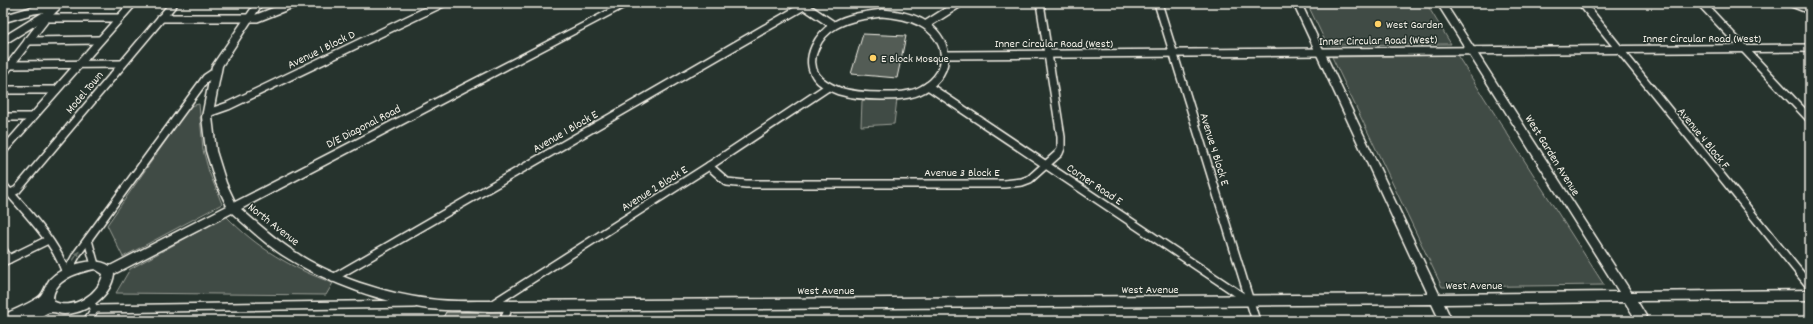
<svg xmlns="http://www.w3.org/2000/svg" width="1813" height="324" font-family="Dekko,sans-serif">
<style>
.green{fill:#414b45;stroke:#9a9e96}
.building{fill:#525c55;stroke:#f4f1e8}
.lines{fill:none;stroke-linecap:round;stroke-linejoin:round}
.street-casing{stroke:#f4f1e8;stroke-width:10}
.secondary-casing{stroke:#f4f1e8;stroke-width:3}
.street{stroke:#26332d;stroke-width:7}
.secondary{fill:#26332d;fill-rule:evenodd}
.oneway{fill:#6e766e}
.poi-dot{fill:#ffd166;stroke:#26332d;stroke-width:1.5}
.labels{text-anchor:middle;stroke-width:3;stroke-linejoin:round;paint-order:stroke}
.poi-label{font-size:12px;fill:#f4f1e8;stroke:#26332d;text-anchor:start}
.street-label{font-size:12px;fill:#f4f1e8;stroke:#26332d}
</style>
<rect width="100%" height="100%" fill="#26332d"/>
<filter id="ink" filterUnits="userSpaceOnUse"><feTurbulence type="fractalNoise" baseFrequency=".025" numOctaves="2"/><feDisplacementMap in="SourceGraphic" scale="8" xChannelSelector="R" yChannelSelector="G"/><feConvolveMatrix kernelMatrix="1 2 1 2 8 2 1 2 1" color-interpolation-filters="sRGB"/></filter>
<g filter="url(#ink)">
<g class="green">
<path d="M1307 3H1426L1451 44 1327 45Z"/>
<path d="M1457 55 1604 285 1442 287 1332 57Z"/>
<path d="M867 98 897 99 894 124 861 126 862 101Z"/>
<path d="M199 104 203 150 209 172 222 204 123 257 107 225 190 106Z"/>
<path d="M226 216C257 248 291 268 333 283L326 295 116 293 130 269Z"/>
</g>
<g class="building">
<path d="M863 34 906 36 897 78 851 74Z"/>
<path d="M446 312H501L499 321H441Z"/>
</g>
<g class="lines">
<g class="street-casing">
<g id="street">
<path d="M1158 3 1256 321"/>
<path d="M1582 3 1810 286"/>
<path d="M1701 3 1810 119"/>
<path d="M1792 3 1810 10"/>
<path d="M802 4 833 25"/>
<path d="M882 13C895 14 909 16 920 22 950 37 954 72 923 89 911 96 895 96 882 96 868 96 852 95 839 91 831 88 821 83 816 76 804 58 819 34 835 25 849 17 866 15 882 13Z"/>
<path d="M47 18H119"/>
<path d="M161 18H257L295 3"/>
<path d="M3 19 34 10 55 7"/>
<path d="M927 24 960 3"/>
<path d="M3 41 47 14"/>
<path d="M28 41 99 40"/>
<path d="M946 55 1810 48"/>
<path d="M9 65 121 64"/>
<path d="M3 74 50 13 60 3"/>
<path d="M928 86 1249 301"/>
<path d="M3 90H56"/>
<path d="M208 113 228 106 443 3"/>
<path d="M3 117H32"/>
<path d="M3 151 133 3"/>
<path d="M709 166 727 182 746 184H1004L1022 182 1030 179 1059 153 1061 148V137L1040 3"/>
<path d="M3 185C24 210 57 242 66 274"/>
<path d="M11 193 17 190 174 3"/>
<path d="M88 240 95 265"/>
<path d="M3 250 9 259"/>
<path d="M3 262 48 240"/>
<path d="M66 274 77 254 206 78 215 72"/>
<path d="M333 278 809 3"/>
<path d="M491 305 709 166 828 87"/>
<path d="M95 309 414 304"/>
<path d="M87 321 95 309 92 305"/>
<path d="M504 321 509 305"/>
</g>
</g>
<g class="secondary-casing">
<path id="secondary" d="M255 3H263L222 66 212 117 216 151 226 183 235 202 622 3H633L241 209C258 224 276 240 295 252 330 276 387 294 429 299 449 302 470 301 490 301L1428 294 1293 3H1301L1439 294 1619 292 1437 3H1445L1631 292 1810 290V300L1637 301 1649 321H1637L1625 302 1444 304 1452 321H1440L1432 304 490 311C470 310 449 311 429 309 384 303 328 283 289 259 268 247 250 229 232 213L114 274C111 297 86 314 64 314 60 314 56 312 52 312 46 311 39 320 33 321 28 322 22 321 17 321L19 318 13 321H3V315C10 312 37 300 41 295 45 290 46 284 50 279 63 266 94 255 110 266L227 206 216 183 206 151 202 117 212 66ZM95 269 103 274C100 294 71 312 53 301 52 280 78 272 95 269Z"/>
</g>
<use href="#street" class="street"/>
<use href="#secondary" class="secondary"/>
</g>
<defs><path id="oneway-solid" d="M-6-.8H1V-3.2L6.5 0L1 3.2V.8H-6Z"/></defs>
<use class="oneway" href="#oneway-solid" transform="translate(76 256) rotate(-57)"/>
</g>
<g class="poi-dot">
<circle cx="1378" cy="24" r="4"/>
<circle cx="873" cy="58" r="4"/>
</g>
<g class="labels">
<g class="poi-label">
<text x="1386" y="28">West Garden</text>
<text x="881" y="62">E Block Mosque</text>
</g>
<g class="street-label">
<text x="1702" y="42">Inner Circular Road (West)</text>
<text transform="translate(1378 40) rotate(-1)" y="4">Inner Circular Road (West)</text>
<text x="1054" y="47">Inner Circular Road (West)</text>
<text transform="translate(321 49) rotate(-26)" y="4">Avenue 1 Block D</text>
<text transform="translate(84 92) rotate(-50)" y="4">Model Town</text>
<text transform="translate(363 126) rotate(-27)" y="4">D/E Diagonal Road</text>
<text transform="translate(565 131) rotate(-30)" y="4">Avenue 1 Block E</text>
<text transform="translate(1704 138) rotate(51)" y="4">Avenue 4 Block F</text>
<text transform="translate(1215 149) rotate(73)" y="4">Avenue 4 Block E</text>
<text transform="translate(1553 155) rotate(58)" y="4">West Garden Avenue</text>
<text x="962" y="176">Avenue 3 Block E</text>
<text transform="translate(1095 184) rotate(34)" y="4">Corner Road E</text>
<text transform="translate(654 188) rotate(-32)" y="4">Avenue 2 Block E</text>
<text transform="translate(274 224) rotate(38)" y="4">North Avenue</text>
<text x="1474" y="289">West Avenue</text>
<text x="1150" y="293">West Avenue</text>
<text x="826" y="294">West Avenue</text>
</g>
</g>
<rect width="1813" height="324" fill="none" stroke="#26332d" stroke-width="16"/>
<rect x="8" y="8" width="1797" height="308" fill="none" stroke="#f4f1e8" stroke-width="1.5" filter="url(#ink)"/>
</svg>
